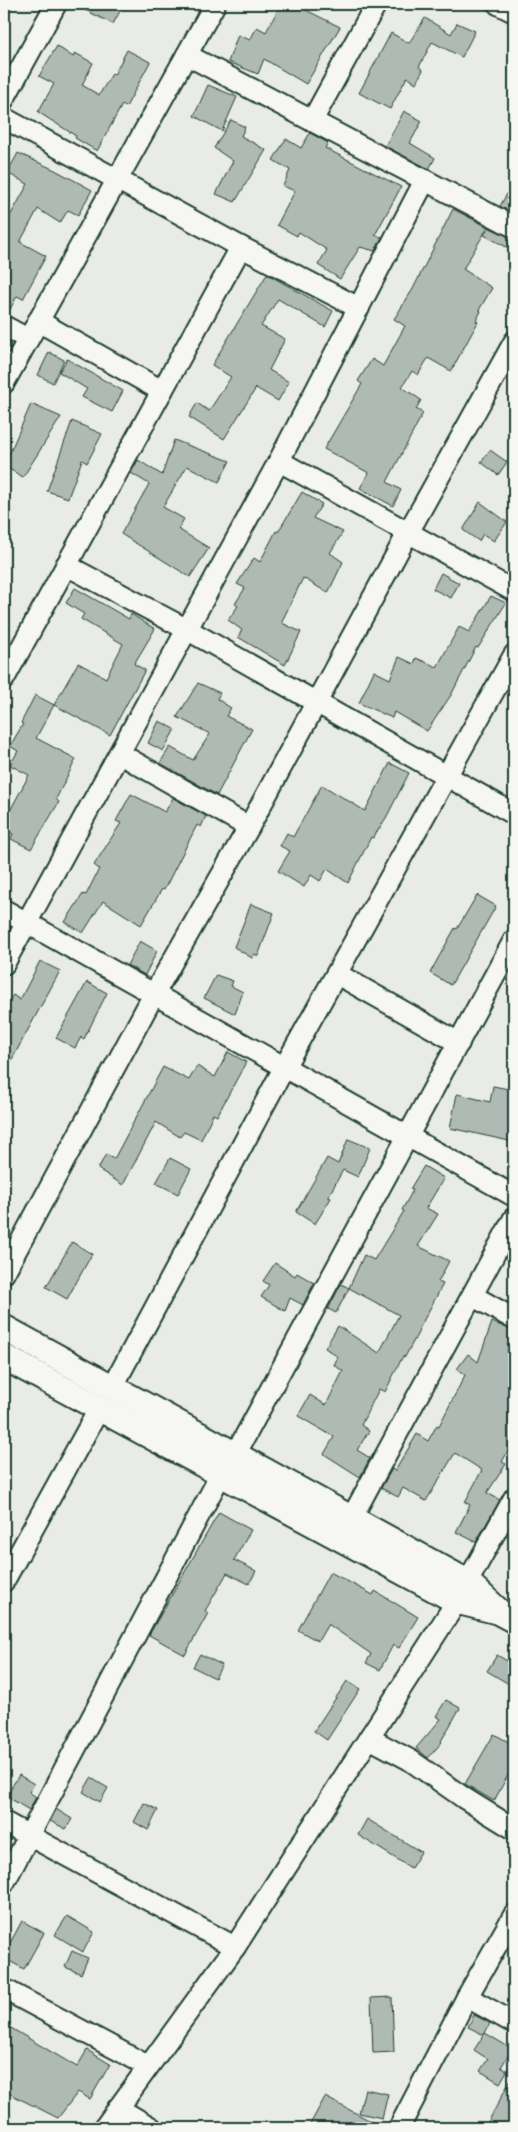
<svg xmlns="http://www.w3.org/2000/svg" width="518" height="2132" font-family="Dekko,sans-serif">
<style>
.building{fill:#b0bab5;stroke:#1f3d34}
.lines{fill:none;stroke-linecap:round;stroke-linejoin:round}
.minor-casing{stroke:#1f3d34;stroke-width:24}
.major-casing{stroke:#1f3d34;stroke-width:29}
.minor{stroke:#f6f6f2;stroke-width:20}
.major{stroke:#f6f6f2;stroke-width:25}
</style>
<rect width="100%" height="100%" fill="#e9ebe7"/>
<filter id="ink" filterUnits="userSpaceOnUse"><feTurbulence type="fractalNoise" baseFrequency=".02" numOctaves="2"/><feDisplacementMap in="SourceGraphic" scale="10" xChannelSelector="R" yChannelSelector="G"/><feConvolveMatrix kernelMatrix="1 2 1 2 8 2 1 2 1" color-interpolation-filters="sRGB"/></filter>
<g filter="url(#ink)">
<g class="building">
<path d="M73 4H124L113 24Z"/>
<path d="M281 4H294L340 27 306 84 264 59 258 74 228 62 238 35 250 40 257 27 266 32Z"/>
<path d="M425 18 451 34 457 23 475 31 462 57 432 42 419 67 423 70 416 83 407 77 390 109 359 93 391 33 409 43Z"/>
<path d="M57 46 73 57 75 53 93 63 82 85 99 95 112 74 114 75 127 50 150 62 126 107 122 105 97 151 75 138 76 136 38 112 54 84 39 76Z"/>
<path d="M208 85 237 97 222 131 194 116Z"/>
<path d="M404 111 422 121 410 143 435 158 429 169 385 146Z"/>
<path d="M231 120 245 127 241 136 266 150 235 202 216 194 233 161 214 148Z"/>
<path d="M310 133 328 143 325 148 401 187 375 235 382 237 375 251 360 247 340 279 318 265 327 250 299 232 297 236 277 225 295 191 283 186 290 170 273 160 286 139 301 148Z"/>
<path d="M18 153 55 170 92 190 78 215 68 210 60 223 38 209 20 242 46 256 23 299 17 296 7 315 4 314V227L28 184 7 173Z"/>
<path d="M514 182V214L500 206Z"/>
<path d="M453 209 488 227 463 269 492 288 479 310 481 311 476 321 478 322 451 371 428 358 418 375 412 371 402 387 421 400 416 409 423 413 387 482 401 490 393 506 360 488 369 473 324 449 362 384 358 381 372 359 383 366 405 326 394 319 413 289Z"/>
<path d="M488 227 514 239V251L484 235Z"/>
<path d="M267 274 333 311 325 327 278 299 261 326 285 339 269 370 289 382 278 401 256 388 224 439 189 417 197 403 209 411 231 377 212 365Z"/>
<path d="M49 352 64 360 53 383 38 375Z"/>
<path d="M67 359 123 391 112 412 82 397 87 389 59 372Z"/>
<path d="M31 404 61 417 23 477 4 466Z"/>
<path d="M72 421 102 434 87 463 82 460 68 498 47 491Z"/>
<path d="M174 440 230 461 219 482 187 466 163 507 184 519 178 529 209 548 190 577 121 534 149 484 131 473 138 460 162 475Z"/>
<path d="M490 450 507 462 498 475 481 462Z"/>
<path d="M302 492 322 504 313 518 343 532 330 553 343 562 328 593 303 578 283 619 282 623 301 632 285 665 238 637 242 630 228 620 238 606 235 604 245 588 237 584 254 558 260 562 276 531 278 532Z"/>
<path d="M480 502 507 522 494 541 483 534 479 541 463 530Z"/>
<path d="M441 573 459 583 451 598 433 589Z"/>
<path d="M75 588 129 619 131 614 155 629 134 664 145 670 110 735 54 705 78 663 106 678 123 644 81 619 84 614 66 603Z"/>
<path d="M491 596 506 603 478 648 476 647 451 695 427 731 394 712 392 718 359 703 374 671 390 679 399 657 414 664 416 658 437 667 459 627 469 632Z"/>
<path d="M198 683 220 693 217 699 231 708 226 716 252 729 217 795 160 763 170 747 193 760 210 734 177 717Z"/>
<path d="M35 695 54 705 36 738 76 759 56 799 59 802 31 849 11 839 13 834 4 829V822L29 775 10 765 18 751 10 746 23 724 21 723Z"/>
<path d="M159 721 175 729 163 751 148 743Z"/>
<path d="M390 763 409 773 386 818 373 838 371 837 348 883 327 869 320 881 311 875 304 887 278 871 290 851 280 846 287 833 293 837 322 785 365 811Z"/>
<path d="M131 794 165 812 173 798 206 816 201 827 197 825 164 890 162 889 141 925 103 901 83 933 65 922 83 894 86 895 99 869 94 865 121 823 116 821Z"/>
<path d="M477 895 496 906 451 985 430 973 455 928 457 929Z"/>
<path d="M251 904 274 913 258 956 254 954 252 958 234 947Z"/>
<path d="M140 941 157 951 145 975 127 965Z"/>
<path d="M40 961 60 971 4 1074V1007L13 995 20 1000Z"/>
<path d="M216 975 233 981 231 986 243 992 235 1014 204 998Z"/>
<path d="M87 982 107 993 84 1039 81 1037 75 1048 56 1038Z"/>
<path d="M228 1052 246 1062 217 1116 213 1114 201 1140 184 1132 180 1137 156 1122 123 1185 98 1169 106 1154 114 1159 163 1067 189 1080 197 1066 215 1077Z"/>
<path d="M493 1086 514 1090V1142L450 1128 457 1094 490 1102Z"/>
<path d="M348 1139 370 1148 358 1177 343 1170 328 1197 331 1198 315 1224 296 1212 327 1158 338 1164Z"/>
<path d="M170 1158 191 1169 178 1194 156 1183Z"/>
<path d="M424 1166 444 1178 426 1208 438 1214 418 1246 449 1261 438 1282 443 1284 419 1329H420L405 1357 403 1356 385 1392 379 1389 361 1425 369 1431 357 1450 370 1458 360 1477 324 1454 334 1437 298 1416 310 1395 326 1405 343 1371 334 1365 338 1357 325 1348 338 1326 379 1353 399 1315 349 1288 364 1255 374 1260 404 1211 402 1210 413 1190 410 1189Z"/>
<path d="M72 1242 92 1254 67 1299 46 1287Z"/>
<path d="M275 1263 295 1276 297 1273 314 1283 303 1305 290 1298 285 1311 261 1297 269 1285 263 1281Z"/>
<path d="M341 1284 349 1288 336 1313 328 1309Z"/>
<path d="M492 1322 514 1331V1440L502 1462 506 1464 487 1493 500 1500 476 1542 456 1532 470 1505 465 1502 482 1470 455 1453 426 1501 403 1488 398 1497 381 1488 392 1469 395 1471 417 1434 428 1441 437 1425 439 1426 465 1375 457 1369 468 1354 478 1362Z"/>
<path d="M219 1512 251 1530 234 1560 256 1571 249 1584 227 1573 205 1611 208 1613 185 1655 149 1635Z"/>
<path d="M330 1572 373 1595 375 1591 418 1617 399 1648 393 1645 380 1670 366 1663 371 1654 328 1624 318 1641 298 1630Z"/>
<path d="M200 1654 222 1665 215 1678 193 1667Z"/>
<path d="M497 1655 514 1665V1687L487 1671Z"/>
<path d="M347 1681 360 1689 327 1740 314 1731Z"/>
<path d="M446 1700 460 1708 441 1741 442 1742 428 1758 416 1748 441 1719 436 1716Z"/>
<path d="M494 1734 514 1745V1764L494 1801 465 1784Z"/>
<path d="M19 1775 34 1784 29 1792 36 1797 29 1810 6 1796Z"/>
<path d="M91 1778 108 1788 100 1802 83 1792Z"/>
<path d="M144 1803 158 1810 148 1830 134 1822Z"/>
<path d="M56 1809 72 1819 66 1829 50 1821Z"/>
<path d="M367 1819 421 1852 411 1868 358 1835Z"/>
<path d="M67 1916 94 1932 83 1952 55 1935Z"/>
<path d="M22 1921 44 1933 24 1969 4 1958V1954Z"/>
<path d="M72 1951 88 1958 81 1974 65 1967Z"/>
<path d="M392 1997 394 2052 373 2053 371 1998Z"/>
<path d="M474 2015 490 2023 484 2035 468 2027Z"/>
<path d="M4 2024 77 2067 87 2050 110 2064 90 2099 78 2092 58 2118 4 2091Z"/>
<path d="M485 2033 512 2049 501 2067 507 2071 500 2083 480 2071 488 2059 474 2050Z"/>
<path d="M514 2073V2128H485Z"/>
<path d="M365 2089 388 2094 382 2118 359 2113Z"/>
<path d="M325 2097 384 2128H308Z"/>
</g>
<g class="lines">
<g class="minor-casing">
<g id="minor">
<path d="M498 4 514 12"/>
<path d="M187 55 514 227"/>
<path d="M4 99 56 4"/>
<path d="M4 118 241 247 359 308"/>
<path d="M312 121 376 4"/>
<path d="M38 321 162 391"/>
<path d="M4 326 28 339"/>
<path d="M4 383 215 4"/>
<path d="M279 461 514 591"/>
<path d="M66 565 188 630 514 814"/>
<path d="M4 679 241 247"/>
<path d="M120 754 249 827"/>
<path d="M4 910 514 1196"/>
<path d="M4 964 279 461 425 180"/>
<path d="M337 974 459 1043"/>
<path d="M4 1273 154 994 249 827 409 531 514 342"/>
<path d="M473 1296 514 1319"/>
<path d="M112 1388 285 1066 514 655"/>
<path d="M235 1455 514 940"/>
<path d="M351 1519 514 1218"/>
<path d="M4 1581 99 1409"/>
<path d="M369 1738 410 1760 464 1798 514 1829"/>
<path d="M4 1822 235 1947"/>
<path d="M4 1883 221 1474"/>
<path d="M4 1989 148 2066"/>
<path d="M467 1997 514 2023"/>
<path d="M118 2108 152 2128"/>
<path d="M104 2128 235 1947 457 1601 514 1498"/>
<path d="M399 2128 467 1997 514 1915"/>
</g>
</g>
<g class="major-casing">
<g id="major">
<path d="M4 1328 467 1582 496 1609"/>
<path d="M4 1357 457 1601 497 1611 514 1620"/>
</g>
</g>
<use href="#minor" class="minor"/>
<use href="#major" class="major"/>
</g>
</g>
<rect width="518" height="2132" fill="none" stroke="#f6f6f2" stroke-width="20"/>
<rect x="10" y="10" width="498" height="2112" fill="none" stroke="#1f3d34" stroke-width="2" filter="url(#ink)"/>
</svg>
